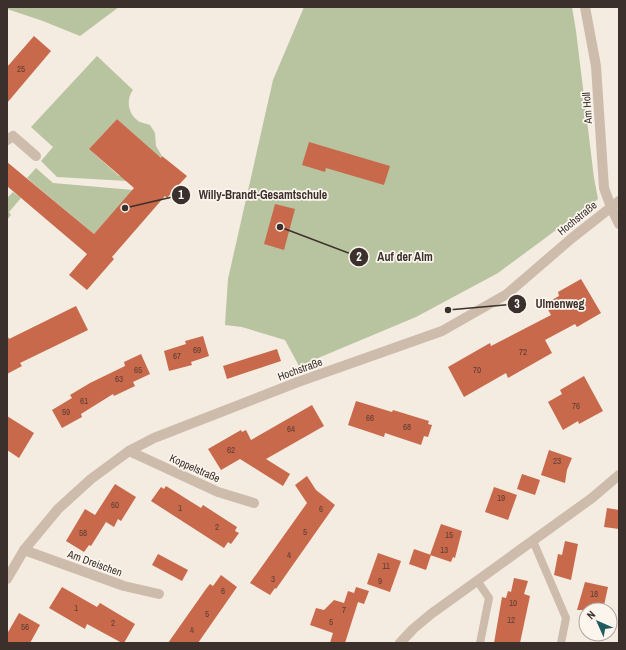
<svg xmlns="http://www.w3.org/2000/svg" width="626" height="650" font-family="'Archivo Narrow',sans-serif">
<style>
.green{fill:#b8c4a0}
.building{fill:#c8694b}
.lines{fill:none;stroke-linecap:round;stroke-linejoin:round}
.service{stroke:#cdbbac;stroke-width:8}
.minor{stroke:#cdbbac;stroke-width:10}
.tertiary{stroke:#cdbbac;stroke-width:10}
.labels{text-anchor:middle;stroke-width:3.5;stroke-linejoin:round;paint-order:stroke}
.number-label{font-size:9px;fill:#5e3e33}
.street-label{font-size:11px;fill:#3b302b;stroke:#fbf5ee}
.leader{fill:none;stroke:#3b302b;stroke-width:1.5}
.callout-dot{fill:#3b302b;stroke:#fbf5ee;stroke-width:1.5}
.mark-label{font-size:12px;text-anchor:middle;font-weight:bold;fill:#fff}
.callout-label{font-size:12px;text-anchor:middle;font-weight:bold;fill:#3b302b;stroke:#fbf5ee;stroke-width:3.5;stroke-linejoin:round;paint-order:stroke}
</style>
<rect width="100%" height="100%" fill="#f4ebe1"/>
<g class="green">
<path d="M7 7H119L80 36 43 21 7 9Z"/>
<path d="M304 7H572L576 31 594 178 598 199 498 273 416 317 299 366 285 340 242 327 225 325 228 279 273 80Z"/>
<path d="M97 56 133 90C125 101 129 116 140 122 143 123 147 124 150 125L155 133 156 146 162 156 149 170 146 145 117 119 89 149 119 176 130 165 127 181 57 177 41 161 53 147 31 127Z"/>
<path d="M36 168 53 183 133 190 94 234 27 178Z"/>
<path d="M13 192 21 198 9 212 11 215 7 220V198Z"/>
</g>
<g class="building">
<path d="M34 36 51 51 7 103V67Z"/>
<path d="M117 119 161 158 162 156 187 176 167 198 165 196 112 257 114 259 87 290 69 275 87 254 7 186V162L94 234 134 188 89 149Z"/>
<path d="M309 142 390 166 384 185 326 168 325 172 302 165Z"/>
<path d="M275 204 295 209 284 250 264 244Z"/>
<path d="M581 279 601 313 577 327 575 324 545 340 552 353 508 378 506 373 464 397 448 367 490 343 491 346 551 315 545 304 559 296 558 292Z"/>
<path d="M76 306 88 330 20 363 22 366 7 374V335L9 339Z"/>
<path d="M203 336 209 356 191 362 192 365 169 371 164 351 186 344 185 341Z"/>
<path d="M277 349 281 361 227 379 223 366Z"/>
<path d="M141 354 150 374 133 382 135 386 114 396 113 394 81 414 82 417 62 428 52 410 72 398 70 395 90 383 125 366 124 362Z"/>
<path d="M584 376 603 411 579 424 578 421 563 430 548 402 562 394 560 390Z"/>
<path d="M356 401 392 412 393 410 429 421 428 424 432 425 428 437 424 436 421 445 385 433 384 437 348 425Z"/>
<path d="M312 405 324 426 266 459 290 474 283 486 240 459 221 470 208 449 241 430 242 432 246 430 251 440Z"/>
<path d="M7 416 34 433 19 458 7 450Z"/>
<path d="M549 450 572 458 567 470 565 483 541 475Z"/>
<path d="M522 474 540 480 535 495 517 489Z"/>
<path d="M307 476 316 490 335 505 276 589 275 588 270 595 250 583 307 503 295 485Z"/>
<path d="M115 484 136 497 121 521 118 519 114 527 106 522 91 546 89 545 84 552 66 541 85 509 95 515Z"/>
<path d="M166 486 201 508 203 505 237 527 235 531 239 533 231 544 228 542 224 548 151 501 161 487 164 489Z"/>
<path d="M494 487 517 495 508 520 485 512Z"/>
<path d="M607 508 619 510V529L604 527Z"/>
<path d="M441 524 462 531 455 558 453 557 451 562 430 555Z"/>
<path d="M565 541 578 544 571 580 554 575 558 554 562 555Z"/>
<path d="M414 549 431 555 426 570 409 564Z"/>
<path d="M378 553 401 561 390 592 367 584Z"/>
<path d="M158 554 188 570 182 581 152 565Z"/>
<path d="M221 575 237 587 198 643H168L206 589 210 584 213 586Z"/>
<path d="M514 578 528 581 524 594 530 596 520 643H494L502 597 506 598 508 591 511 592Z"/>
<path d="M585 582 608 587 603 610H577Z"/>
<path d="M62 587 97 607 100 603 135 624 124 643H122L87 624 85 629 49 608Z"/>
<path d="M356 587 369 591 364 604 358 602 345 643H330L333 633 310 625 316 608 324 610 334 600 344 603 348 591 354 593Z"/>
<path d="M19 613 40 625 30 643H7V634Z"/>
</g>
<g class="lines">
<g class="service">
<path d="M533 541 566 618 561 643"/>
<path d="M478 582 489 598 480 643"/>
</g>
<g class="minor">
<path d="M585 7 596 66 604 188 611 207 619 224"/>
<path d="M7 140 13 136 36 156"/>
<path d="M129 451 218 492 254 503"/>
<path d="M24 550 124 586 159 594"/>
<path d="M400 643 413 629 431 614 592 498 619 475"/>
</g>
<path class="tertiary" d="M7 579 24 550 58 509 91 479 129 451 154 438 298 382 442 331 507 294 572 238 619 201"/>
</g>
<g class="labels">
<g class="number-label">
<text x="21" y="72">25</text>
<text x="197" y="353">69</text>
<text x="523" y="355">72</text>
<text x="177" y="359">67</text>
<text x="138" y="373">65</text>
<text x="477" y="373">70</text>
<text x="119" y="382">63</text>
<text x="84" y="404">61</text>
<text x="576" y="409">76</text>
<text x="66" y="415">59</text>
<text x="370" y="421">66</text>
<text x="407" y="430">68</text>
<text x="291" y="432">64</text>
<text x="231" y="453">62</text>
<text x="557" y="464">23</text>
<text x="501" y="501">19</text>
<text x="115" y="508">60</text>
<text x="180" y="511">1</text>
<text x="321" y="512">6</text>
<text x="217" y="530">2</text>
<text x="305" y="535">5</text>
<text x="83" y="536">58</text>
<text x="449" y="538">15</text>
<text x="444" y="553">13</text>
<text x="289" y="558">4</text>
<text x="386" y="569">11</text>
<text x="273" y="582">3</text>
<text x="380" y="584">9</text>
<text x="223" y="594">6</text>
<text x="594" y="597">18</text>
<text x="513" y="606">10</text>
<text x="76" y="611">1</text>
<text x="344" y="613">7</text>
<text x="207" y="617">5</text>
<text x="511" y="623">12</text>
<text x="331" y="625">5</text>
<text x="113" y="626">2</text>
<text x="25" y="630">56</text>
<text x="192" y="633">4</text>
</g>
<g class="street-label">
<text transform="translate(587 108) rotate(-94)" y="4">Am Holl</text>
<text transform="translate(577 218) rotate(-39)" y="4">Hochstraße</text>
<text transform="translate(300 369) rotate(-20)" y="4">Hochstraße</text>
<text transform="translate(195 468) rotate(24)" y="4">Koppelstraße</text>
<text transform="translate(95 563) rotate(20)" y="4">Am Dreischen</text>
</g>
</g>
<path class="leader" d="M125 208L181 195M280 227L359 257M448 310L517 304"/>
<g class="callout-dot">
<circle cx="125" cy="208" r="4"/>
<circle cx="280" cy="227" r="4"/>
<circle cx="448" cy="310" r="4"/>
<circle cx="181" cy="195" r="10"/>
<circle cx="359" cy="257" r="10"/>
<circle cx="517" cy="304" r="10"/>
</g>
<g class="mark-label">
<text x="181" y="199">1</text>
<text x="359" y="261">2</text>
<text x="517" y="308">3</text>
</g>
<g class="callout-label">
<text x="263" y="199">Willy-Brandt-Gesamtschule</text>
<text x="405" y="261">Auf der Alm</text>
<text x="560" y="308">Ulmenweg</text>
</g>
<rect width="626" height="650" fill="none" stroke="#3b302b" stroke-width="16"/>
<g transform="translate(598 622) rotate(315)"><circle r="19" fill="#fbf5ee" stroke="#aea6a0"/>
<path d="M0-3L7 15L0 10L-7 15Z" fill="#1f5a5e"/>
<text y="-6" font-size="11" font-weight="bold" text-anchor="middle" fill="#3b302b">N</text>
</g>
</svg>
